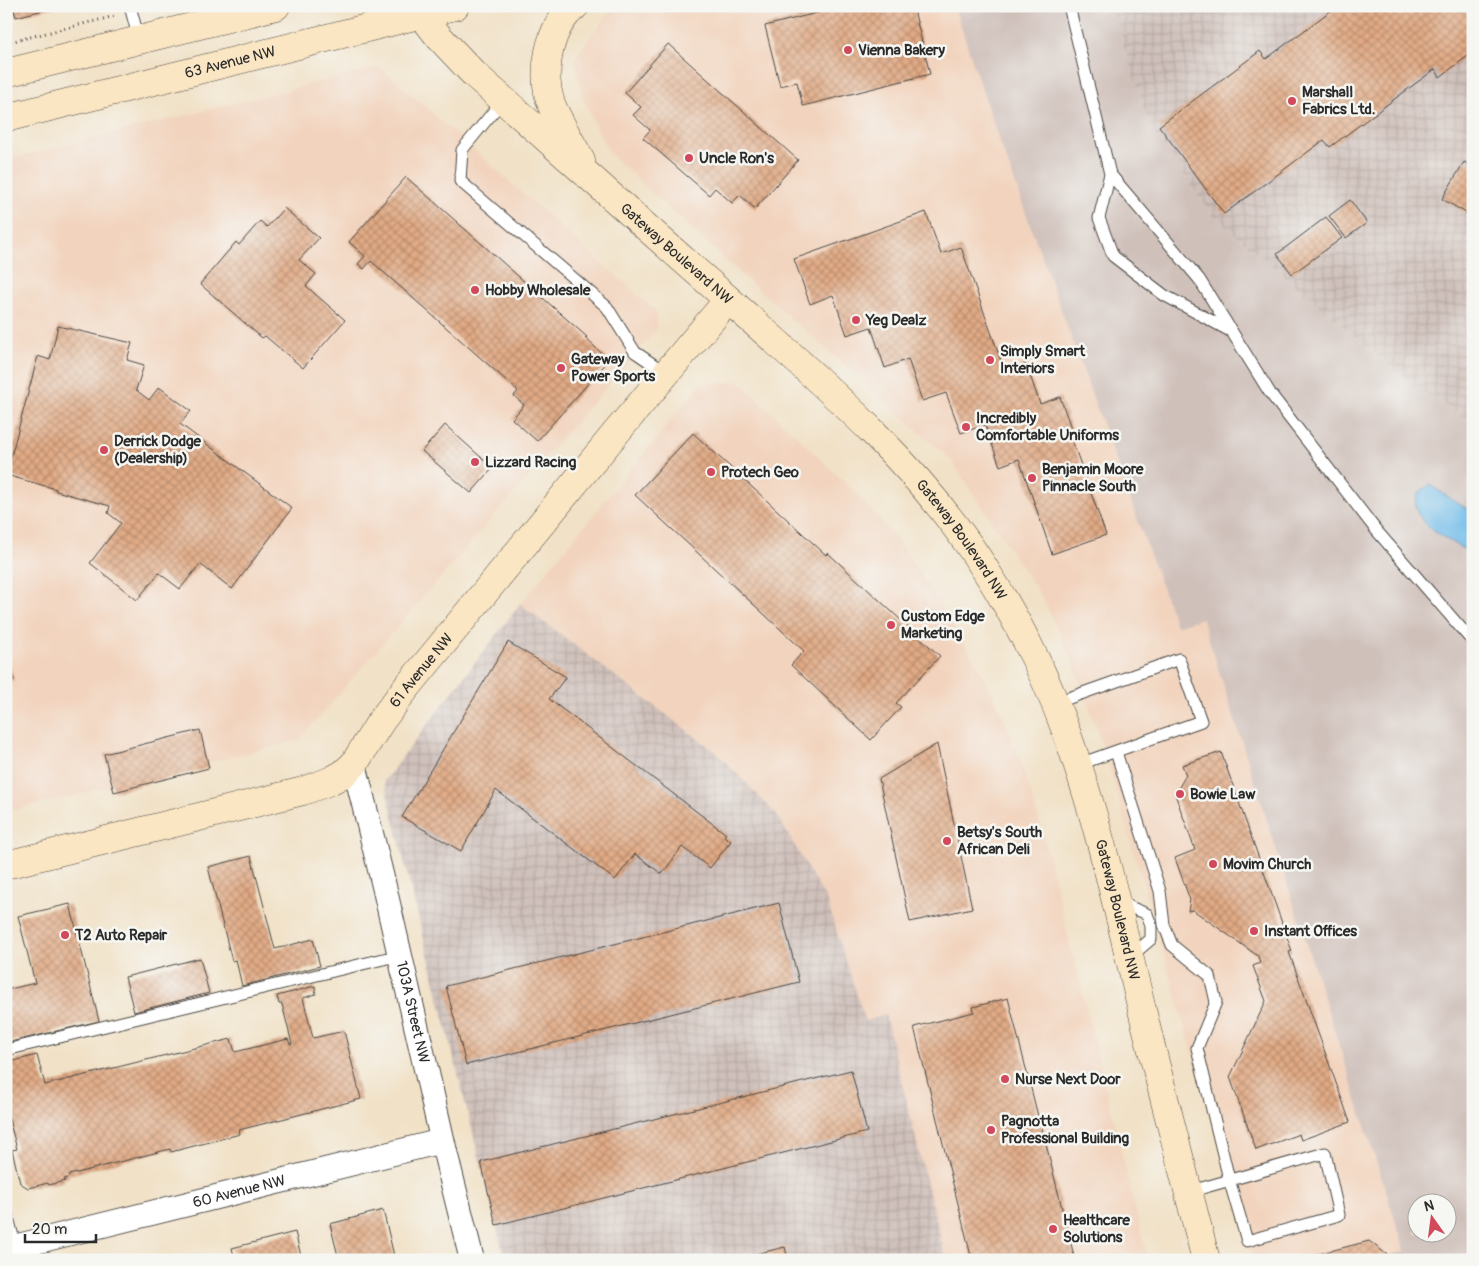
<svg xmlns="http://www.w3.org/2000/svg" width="1479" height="1266" font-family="Pangolin,sans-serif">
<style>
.built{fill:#f2d4be}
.industrial{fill:url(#industrial-grid)}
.railway{fill:#cfc0ba;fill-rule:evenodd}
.water{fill:#70bce9;stroke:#4e748a}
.building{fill:url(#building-cross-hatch)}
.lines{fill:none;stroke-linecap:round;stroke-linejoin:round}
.lane-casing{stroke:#494642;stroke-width:13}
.street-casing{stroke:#494642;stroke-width:26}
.secondary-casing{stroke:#494642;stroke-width:29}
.path{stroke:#494642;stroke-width:3;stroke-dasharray:1 4;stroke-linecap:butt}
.lane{stroke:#fff;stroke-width:11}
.street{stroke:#fff;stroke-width:24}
.secondary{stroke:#fbe6c3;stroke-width:28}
.poi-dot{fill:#d1495b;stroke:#f6f6f2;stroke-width:2}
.labels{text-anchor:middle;stroke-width:5;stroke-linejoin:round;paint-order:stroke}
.poi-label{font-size:15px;font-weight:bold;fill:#2b2b2b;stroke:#f6f6f2;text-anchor:start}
.street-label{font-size:15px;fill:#2b2b2b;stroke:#f6f6f2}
</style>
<defs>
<pattern id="industrial-grid" width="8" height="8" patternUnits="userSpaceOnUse" patternTransform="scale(1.25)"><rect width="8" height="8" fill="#cfc0ba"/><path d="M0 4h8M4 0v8" fill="none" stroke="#b2a5a0"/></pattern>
<pattern id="building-cross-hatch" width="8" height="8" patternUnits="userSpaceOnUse" patternTransform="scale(1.25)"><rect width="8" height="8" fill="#e1aa85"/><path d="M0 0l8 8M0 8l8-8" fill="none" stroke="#b78b6d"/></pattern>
</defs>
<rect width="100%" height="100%" fill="#f6f6f2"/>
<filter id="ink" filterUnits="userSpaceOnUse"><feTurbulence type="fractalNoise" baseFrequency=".02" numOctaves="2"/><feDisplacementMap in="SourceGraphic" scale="10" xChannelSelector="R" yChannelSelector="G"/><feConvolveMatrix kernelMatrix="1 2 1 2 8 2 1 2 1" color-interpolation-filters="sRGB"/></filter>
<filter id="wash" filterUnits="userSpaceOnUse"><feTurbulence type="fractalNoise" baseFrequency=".0096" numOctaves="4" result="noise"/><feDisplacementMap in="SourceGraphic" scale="20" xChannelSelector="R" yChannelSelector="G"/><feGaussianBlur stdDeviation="1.12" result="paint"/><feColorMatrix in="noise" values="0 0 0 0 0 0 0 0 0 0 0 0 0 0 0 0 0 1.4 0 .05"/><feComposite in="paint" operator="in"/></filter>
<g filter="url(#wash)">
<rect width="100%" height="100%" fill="#f1e1c6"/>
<g class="built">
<path d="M623 6H954L992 120 1176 626 1202 617 1405 1251 1374 1260H1253L1105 753 1074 664 1044 601 952 461 733 267 609 153 582 97 575 58 612 9Z"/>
<path d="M380 67 657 312 656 330 299 740 6 812V160Z"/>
<path d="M740 382 856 493 897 540 929 587 977 665 1000 709 1020 758 1044 837 1148 1260H946L885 1016 865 1021 827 901 717 753 520 604 701 384Z"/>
</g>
<g class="industrial">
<path d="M1111 6H1473V423L1417 389 1212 215 1150 127Z"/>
<path d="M520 604 717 753 776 814 827 901 865 1021 885 1015 946 1260H505L384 781Z"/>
<path d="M1405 1251 1408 1260H1374Z"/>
</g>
<path class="railway" d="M954 6H1111L1150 127 1212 215 1417 389 1473 423V1260H1408L1202 618 1176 626 992 120ZM1416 1204H1446V1234H1416Z"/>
<path class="water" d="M1430 485 1473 513V554C1456 544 1421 529 1416 508 1415 503 1417 497 1418 493Z"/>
<g id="blocks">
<g class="building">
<path d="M13 6H55V7L16 17Z"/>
<path d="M844 6H913L930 74 803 106 797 82 780 86 765 26Z"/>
<path d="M1337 6H1473V52L1440 77 1435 69 1330 147 1324 140 1224 214 1159 126 1260 51 1266 59Z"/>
<path d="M668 44 798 160 755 209 740 195 732 203 715 188 709 195 643 138 650 130 633 115 641 107 625 93Z"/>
<path d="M1473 156V217L1442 199 1464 162 1468 164Z"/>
<path d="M406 177 587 337 585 338 609 360 537 441 512 419 524 405 514 396 518 391 371 261 364 269 358 264 365 256 349 242Z"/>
<path d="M1350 200 1367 223 1346 238 1329 216Z"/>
<path d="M284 208 319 238 299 260 316 274 306 286 345 320 303 368 265 336 262 338 200 284 236 242 239 245 260 221 267 227Z"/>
<path d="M926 212 941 254 961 247 1005 372 1026 364 1040 404 1060 397 1075 439 1072 440 1106 535 1052 554 1019 459 1000 466 985 425 961 433 946 393 922 401 908 359 885 368 871 327 847 335 833 295 810 304 794 259Z"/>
<path d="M1326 217 1342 238 1292 274 1277 254Z"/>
<path d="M58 326 132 343 127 360 144 365 136 390 149 400 159 387 191 411 180 424 292 508 232 589 200 564 180 589 159 573 137 600 90 563 121 523 108 513 110 506 56 491V489L6 475 38 356 50 360Z"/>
<path d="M445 425 493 468 471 493 422 451Z"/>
<path d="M693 433 826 555 828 553 940 656 896 703 901 707 871 740 791 665 804 651 635 495Z"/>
<path d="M508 642 566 677 549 699 726 834 724 836 731 841 710 868 682 847 662 874 635 854 615 880 496 790 461 851 402 817Z"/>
<path d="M6 652 14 680 6 682Z"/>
<path d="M200 730 209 768 114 792 104 754Z"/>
<path d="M937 744 972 908 910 922 879 779Z"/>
<path d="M1221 752 1292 951 1289 952 1350 1122 1301 1140 1299 1134 1256 1150 1230 1077 1266 1001 1253 966 1260 963 1258 956 1193 910 1188 911 1190 900 1175 858 1195 850 1175 794 1186 775 1182 765Z"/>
<path d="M251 856 275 949 313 939 320 966 242 986 236 960 232 961 208 867Z"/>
<path d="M779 903 799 982 466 1065 446 986Z"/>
<path d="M70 904 99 1021 6 1043V990L35 983 18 916Z"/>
<path d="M200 958 209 993 134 1012 125 977Z"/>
<path d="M315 986 316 994 303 998 313 1038 344 1031 361 1099 239 1130 240 1134 171 1152 170 1149 69 1175V1177L64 1179 65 1181 49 1185 48 1183 28 1188 20 1183 12 1150 17 1149 6 1108V1063L37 1055 45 1085 231 1039 235 1052 288 1039 290 1044H292L282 1004H279L277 996Z"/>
<path d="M1008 998 1039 1120H1040L1075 1260H972L914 1027 974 1012 973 1007Z"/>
<path d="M851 1070 867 1132 496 1225 481 1162Z"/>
<path d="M383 1210 395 1260H339L330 1224Z"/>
<path d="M295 1232 302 1260H235L232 1248Z"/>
<path d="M1369 1241 1394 1260H1299V1259Z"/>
<path d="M785 1247 788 1260H735V1259Z"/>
<path d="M194 1255 196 1260H177V1259Z"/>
</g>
</g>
</g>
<g filter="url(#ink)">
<use href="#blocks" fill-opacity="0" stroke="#494642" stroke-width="1"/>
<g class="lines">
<g class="lane-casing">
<g id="lane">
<path d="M130 6 139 40"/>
<path d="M1069 6 1110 174 1199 279 1232 332 1164 295 1113 256 1099 218 1110 174"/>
<path d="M503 100 462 150 460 181 607 307 635 352 666 373"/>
<path d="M1232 332 1270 393 1376 530 1473 642"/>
<path d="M1055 703 1179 659 1201 721 1077 765"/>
<path d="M1116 752 1160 891 1164 925 1172 945 1210 976 1216 1002 1197 1048 1229 1179 1247 1241 1339 1215 1325 1153 1188 1192"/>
<path d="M1119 899 1130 907 1147 914 1151 925V939L1130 957"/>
<path d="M6 1050 400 955"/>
<path d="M6 1210 19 1260"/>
</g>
</g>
<g class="street-casing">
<g id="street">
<path id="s1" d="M354 764 384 886 446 1156 472 1260"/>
<path id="s2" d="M6 1249 442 1141"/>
</g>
</g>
<g class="secondary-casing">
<g id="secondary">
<path id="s3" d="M415 6 439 37 474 74C559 149 643 225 729 300 819 380 912 458 979 560 1015 614 1045 674 1067 734 1100 825 1120 920 1143 1014 1163 1096 1185 1178 1206 1260"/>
<path d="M575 6C548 27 540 75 552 106 560 125 572 143 581 161"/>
<path d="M6 73 276 6"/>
<path id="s4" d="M6 118 455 6"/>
<path id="s5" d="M6 865 303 791 330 781 343 774 354 764 381 721 403 692 615 434 728 300"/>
</g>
</g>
<path class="path" d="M6 43 115 16"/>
<use href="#lane" class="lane"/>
<use href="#street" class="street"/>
<use href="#secondary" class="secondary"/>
</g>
</g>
<g class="poi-dot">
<circle cx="848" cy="50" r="5"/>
<circle cx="1292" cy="101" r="5"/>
<circle cx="689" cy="158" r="5"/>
<circle cx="475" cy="290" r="5"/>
<circle cx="856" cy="320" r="5"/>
<circle cx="990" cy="360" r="5"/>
<circle cx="561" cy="368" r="5"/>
<circle cx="966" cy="427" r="5"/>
<circle cx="104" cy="450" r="5"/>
<circle cx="475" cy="462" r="5"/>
<circle cx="711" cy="472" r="5"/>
<circle cx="1032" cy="478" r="5"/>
<circle cx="891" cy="625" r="5"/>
<circle cx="1180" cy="794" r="5"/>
<circle cx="947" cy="841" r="5"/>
<circle cx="1213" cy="864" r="5"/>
<circle cx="1254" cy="931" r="5"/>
<circle cx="65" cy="935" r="5"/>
<circle cx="1005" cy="1079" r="5"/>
<circle cx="991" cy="1130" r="5"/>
<circle cx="1053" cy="1229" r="5"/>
</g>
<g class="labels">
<g class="poi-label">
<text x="858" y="55">Vienna Bakery</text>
<text x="1302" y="97">Marshall<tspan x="1302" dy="17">Fabrics Ltd.</tspan></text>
<text x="699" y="163">Uncle Ron's</text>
<text x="485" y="295">Hobby Wholesale</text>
<text x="866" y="325">Yeg Dealz</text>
<text x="1000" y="356">Simply Smart<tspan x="1000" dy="17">Interiors</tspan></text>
<text x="571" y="364">Gateway<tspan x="571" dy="17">Power Sports</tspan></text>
<text x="976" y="423">Incredibly<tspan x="976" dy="17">Comfortable Uniforms</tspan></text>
<text x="114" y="446">Derrick Dodge<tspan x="114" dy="17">(Dealership)</tspan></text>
<text x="485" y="467">Lizzard Racing</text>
<text x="1042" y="474">Benjamin Moore<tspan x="1042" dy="17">Pinnacle South</tspan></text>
<text x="721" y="477">Protech Geo</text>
<text x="901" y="621">Custom Edge<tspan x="901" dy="17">Marketing</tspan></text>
<text x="1190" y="799">Bowie Law</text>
<text x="957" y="837">Betsy's South<tspan x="957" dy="17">African Deli</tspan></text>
<text x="1223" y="869">Movim Church</text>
<text x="1264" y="936">Instant Offices</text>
<text x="75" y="940">T2 Auto Repair</text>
<text x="1015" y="1084">Nurse Next Door</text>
<text x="1001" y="1126">Pagnotta<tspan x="1001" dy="17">Professional Building</tspan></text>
<text x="1063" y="1225">Healthcare<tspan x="1063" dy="17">Solutions</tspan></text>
</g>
<g class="street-label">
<text dy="5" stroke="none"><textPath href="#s4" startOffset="231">63 Avenue NW</textPath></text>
<text dy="5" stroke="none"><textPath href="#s3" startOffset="361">Gateway Boulevard NW</textPath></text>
<text dy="5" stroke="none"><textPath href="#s3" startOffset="766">Gateway Boulevard NW</textPath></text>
<text dy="5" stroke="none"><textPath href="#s5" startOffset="480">61 Avenue NW</textPath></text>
<text dy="5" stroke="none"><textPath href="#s3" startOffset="1171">Gateway Boulevard NW</textPath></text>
<text dy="5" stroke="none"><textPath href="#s1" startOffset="255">103A Street NW</textPath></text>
<text dy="5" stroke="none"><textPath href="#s2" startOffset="240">60 Avenue NW</textPath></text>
</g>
</g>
<rect width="1479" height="1266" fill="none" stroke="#f6f6f2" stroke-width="25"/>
<g transform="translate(1432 1218) rotate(346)"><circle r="24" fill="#f6f6f2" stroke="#a5a5a2"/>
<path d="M0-4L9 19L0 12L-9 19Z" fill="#d1495b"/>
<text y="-8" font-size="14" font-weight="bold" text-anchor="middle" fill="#2b2b2b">N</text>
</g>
<path d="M25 1234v8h71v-8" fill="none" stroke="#2b2b2b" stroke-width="2.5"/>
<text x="32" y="1234" font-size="15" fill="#2b2b2b" stroke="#f6f6f2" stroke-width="4" paint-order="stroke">20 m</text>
</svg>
